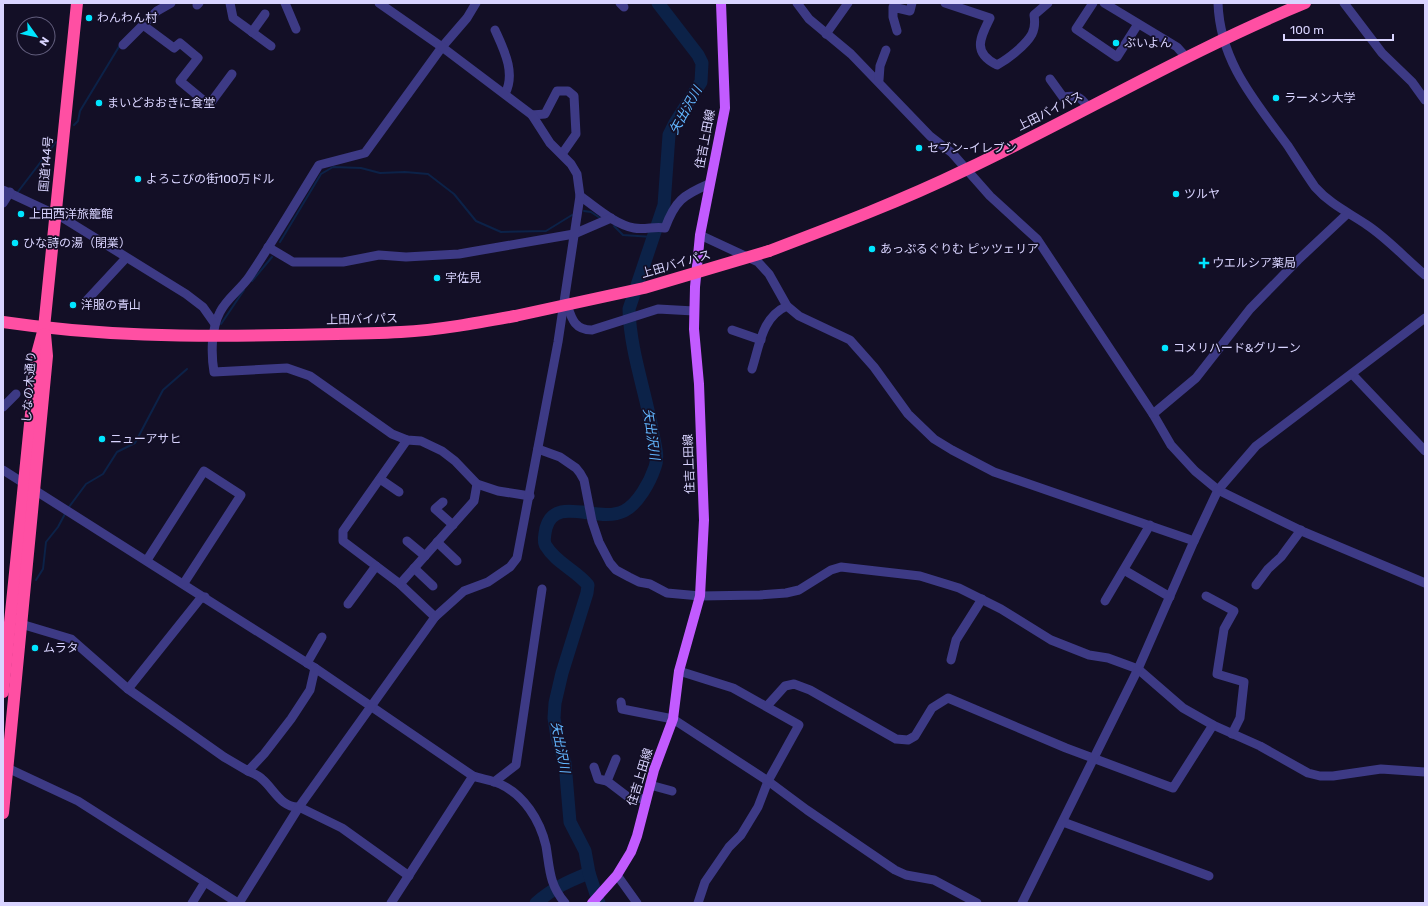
<svg xmlns="http://www.w3.org/2000/svg" width="1428" height="906" font-family="Rubik,'Noto Sans JP',sans-serif">
<style>
.lines{fill:none;stroke-linecap:round;stroke-linejoin:round}
.stream{stroke:#0c2248;stroke-width:2}
.river{stroke:#0c2248;stroke-width:13}
.minor{stroke:#3d3a85;stroke-width:9}
.major{stroke:#c25bff;stroke-width:10}
.highway{stroke:#ff4fa3;stroke-width:12}
.highway-bridge{stroke:#ff4fa3;stroke-width:12}
.poi-dot{fill:#00e5ff;stroke:#130f26;stroke-width:1.5}
.labels{text-anchor:middle;stroke-width:3.5;stroke-linejoin:round;paint-order:stroke}
.poi-label{font-size:12px;fill:#d9d4ff;stroke:#130f26;text-anchor:start}
.street-label{font-size:12px;fill:#d9d4ff;stroke:#130f26}
.water-label{font-size:13px;font-style:italic;fill:#62b6ff;stroke:#130f26}
</style>
<rect width="100%" height="100%" fill="#130f26"/>
<g class="lines">
<g class="stream">
<path d="M74 125 78 121 80 111 120 45"/>
<path d="M17 193 56 142"/>
<path d="M584 211 591 212 600 218"/>
<path d="M614 226 623 235 652 237"/>
<path d="M280 242 321 174 333 167 361 168 380 173 405 172 428 174 454 194 476 221 501 232 546 231 572 215"/>
<path d="M252 281 272 257"/>
<path d="M221 324 244 290"/>
<path d="M69 507 86 484 103 474 117 452 135 443 163 390 187 369"/>
<path d="M36 580 43 569 46 542 58 527 66 512"/>
</g>
<g class="river">
<path d="M536 903C553 888 569 881 589 873"/>
<path d="M599 903 589 873 585 851 570 822 565 763 557 737 554 718 555 703 562 673 587 593 588 585C576 570 556 563 546 546 543 542 545 533 546 528 555 494 598 524 624 511 638 504 650 482 655 467 659 457 655 445 653 434 646 393 630 351 629 309L664 205 669 135 675 123 701 82 702 63 698 55 658 3"/>
</g>
<g class="minor">
<path d="M230 3 233 18 271 46"/>
<path d="M285 3 296 29"/>
<path d="M476 3 467 18 442 47 365 153 319 165C296 202 274 240 249 277 240 290 227 298 220 312 211 329 211 354 214 372L287 368 310 376 392 434 407 440 421 441 442 451 455 461 477 484 498 491 530 496"/>
<path d="M620 3 624 7"/>
<path d="M797 3 809 19 851 54 930 136 952 153 990 196 1037 239 1153 414 1171 445 1195 471 1218 490 1304 532 1425 583"/>
<path d="M945 3 990 18C980 38 972 53 997 65 1008 59 1026 45 1032 34 1035 28 1035 21 1034 15L1048 3"/>
<path d="M1093 3 1076 29 1117 57 1138 24"/>
<path d="M1104 3 1177 47 1186 57"/>
<path d="M1218 3C1220 62 1255 101 1288 146 1297 160 1306 174 1315 187 1331 205 1348 212 1367 225 1388 239 1406 259 1425 275"/>
<path d="M1344 3 1382 53 1412 82 1425 100"/>
<path d="M197 5 199 3"/>
<path d="M143 25 174 48 180 43 198 58 180 81 209 105 232 74"/>
<path d="M495 30C504 50 516 73 505 94"/>
<path d="M897 31 893 17V7L910 11 912 3"/>
<path d="M252 32 265 14"/>
<path d="M826 34 848 3"/>
<path d="M123 45 157 11 171 3"/>
<path d="M1050 79 1063 97C1077 95 1080 96 1088 107"/>
<path d="M879 80 880 66 886 50"/>
<path d="M532 115 545 114 557 91H568L574 96 576 134 562 154"/>
<path d="M3 190 63 218 186 294 203 307 215 324"/>
<path d="M580 196C596 207 614 224 634 228 645 230 655 226 665 228 675 201 683 195 709 184"/>
<path d="M3 203 10 192"/>
<path d="M700 235 758 262 769 274 787 306 799 316 850 340 874 367 908 414 934 439 952 450 994 472 1194 541"/>
<path d="M268 247 293 262H343L379 255 406 257 459 254 574 234 611 218"/>
<path d="M565 299C571 315 572 330 592 330L658 309 694 311"/>
<path d="M87 300 126 258"/>
<path d="M732 330 761 340"/>
<path d="M752 369C760 344 762 317 787 306"/>
<path d="M1352 374 1425 451"/>
<path d="M3 407 16 394"/>
<path d="M1153 414 1196 378 1250 309 1298 260 1347 214"/>
<path d="M407 440 343 531V541L400 584 435 617"/>
<path d="M538 449 560 457 576 468 580 473 584 480 592 521 599 542 610 563 616 570 629 577 639 582 650 584 667 593 700 596 760 595 786 593 799 590 831 570 841 567 920 576 959 588 1001 609 1051 640 1089 655 1108 658 1138 669 1183 708 1213 725 1260 746 1308 773 1320 776H1333L1381 769 1425 772"/>
<path d="M3 470 315 668 473 776C481 779 492 780 500 784 524 795 540 820 546 846 550 870 549 884 565 903"/>
<path d="M380 479 399 492"/>
<path d="M443 502 435 509 453 525"/>
<path d="M407 541 425 556"/>
<path d="M437 542 457 561"/>
<path d="M147 560 204 471 241 495 184 583"/>
<path d="M414 568 433 586"/>
<path d="M1124 570 1170 597"/>
<path d="M400 584 474 501 477 484"/>
<path d="M1256 585 1268 569 1281 557 1301 530"/>
<path d="M1206 596 1234 611 1224 629 1217 674 1244 682 1240 718 1232 734"/>
<path d="M1105 601 1150 525"/>
<path d="M348 604 376 566"/>
<path d="M21 624 71 639 128 689 224 757 248 771 264 754 291 719 310 690 315 668"/>
<path d="M951 660 956 640 982 599"/>
<path d="M307 663 322 637"/>
<path d="M679 671 733 688 799 725 768 781 758 807 741 835 729 847 705 882 698 903"/>
<path d="M128 689 200 599 205 597"/>
<path d="M621 702 622 709 673 719 768 781 807 810 895 870 906 875 934 880 977 903"/>
<path d="M767 706 785 686 794 684 810 690 896 739 908 740 915 736 932 708 948 698 1066 748 1173 788 1213 725"/>
<path d="M616 759 607 781 628 797 646 799"/>
<path d="M3 766 78 801 238 903"/>
<path d="M594 767 598 779 607 781"/>
<path d="M248 771C252 773 258 775 262 779 274 789 281 808 299 807L342 828 409 876"/>
<path d="M494 782 516 765 542 589"/>
<path d="M650 785 672 791"/>
<path d="M1063 822 1209 876"/>
<path d="M617 875 637 903"/>
<path d="M192 903 205 882"/>
<path d="M239 903 299 807 435 617 464 591 488 582 510 567 517 558 558 342 580 196 577 174 571 164 550 143 532 115 442 47 379 3"/>
<path d="M391 903 473 776"/>
<path d="M1022 903 1138 669 1194 541 1218 490 1256 446 1425 318"/>
</g>
<path class="major" d="M592 903 617 875 631 852 637 836 654 770 673 719 679 671 700 596 704 520 699 384 694 329 695 287 700 235 725 108 721 3"/>
<g class="highway">
<path d="M769 251C835 226 901 201 965 170 1079 116 1188 51 1305 3"/>
<path d="M3 322C97 336 191 337 286 335 324 334 363 334 401 332 439 330 477 323 515 316"/>
<path d="M3 692 37 354 44 328 77 3"/>
<path d="M3 813 47 356 45 334"/>
</g>
<path class="highway-bridge" d="M515 316 644 288 769 251"/>
</g>
<g class="poi-dot">
<circle cx="89" cy="18" r="4"/>
<circle cx="1116" cy="43" r="4"/>
<circle cx="1276" cy="98" r="4"/>
<circle cx="99" cy="103" r="4"/>
<circle cx="919" cy="148" r="4"/>
<circle cx="138" cy="179" r="4"/>
<circle cx="1176" cy="194" r="4"/>
<circle cx="21" cy="214" r="4"/>
<circle cx="15" cy="243" r="4"/>
<circle cx="872" cy="249" r="4"/>
<path d="M1202 257h4v4h4v4h-4v4h-4v-4h-4v-4h4z"/>
<circle cx="437" cy="278" r="4"/>
<circle cx="73" cy="305" r="4"/>
<circle cx="1165" cy="348" r="4"/>
<circle cx="102" cy="439" r="4"/>
<circle cx="35" cy="648" r="4"/>
</g>
<g class="labels">
<g class="poi-label">
<text x="97" y="22">わんわん村</text>
<text x="1124" y="47">ぶいよん</text>
<text x="1284" y="102">ラーメン大学</text>
<text x="107" y="107">まいどおおきに食堂</text>
<text x="927" y="152">セブン-イレブン</text>
<text x="146" y="183">よろこびの街100万ドル</text>
<text x="1184" y="198">ツルヤ</text>
<text x="29" y="218">上田西洋旅籠館</text>
<text x="23" y="247">ひな詩の湯（閉業）</text>
<text x="880" y="253">あっぷるぐりむ ピッツェリア</text>
<text x="1212" y="267">ウエルシア薬局</text>
<text x="445" y="282">宇佐見</text>
<text x="81" y="309">洋服の青山</text>
<text x="1173" y="352">コメリハード&amp;グリーン</text>
<text x="110" y="443">ニューアサヒ</text>
<text x="43" y="652">ムラタ</text>
</g>
<g class="street-label">
<text transform="translate(1050 111) rotate(-27)" y="4">上田バイパス</text>
<text transform="translate(705 139) rotate(-79)" y="4">住吉上田線</text>
<text transform="translate(46 164) rotate(-85)" y="4">国道144号</text>
<text transform="translate(676 264) rotate(-16)" y="4">上田バイパス</text>
<text transform="translate(362 319) rotate(-1)" y="4">上田バイパス</text>
<text transform="translate(29 387) rotate(-86)" y="4">しなの木通り</text>
<text transform="translate(689 464) rotate(-92)" y="4">住吉上田線</text>
<text transform="translate(640 777) rotate(-73)" y="4">住吉上田線</text>
</g>
<g class="water-label">
<text transform="translate(685 110) rotate(-61)" y="5">矢出沢川</text>
<text transform="translate(652 434) rotate(82)" y="5">矢出沢川</text>
<text transform="translate(561 747) rotate(79)" y="5">矢出沢川</text>
</g>
</g>
<rect width="1428" height="906" fill="none" stroke="#d9d4ff" stroke-width="8"/>
<g transform="translate(36 36) rotate(123)"><circle r="19" fill="#130f26" stroke="#625e7d"/>
<path d="M0-3L7 15L0 10L-7 15Z" fill="#00e5ff"/>
<text y="-6" font-size="11" font-weight="bold" text-anchor="middle" fill="#d9d4ff">N</text>
</g>
<path d="M1284 34v6h109v-6" fill="none" stroke="#d9d4ff" stroke-width="2"/>
<text x="1290" y="34" font-size="12" fill="#d9d4ff" stroke="#130f26" stroke-width="3" paint-order="stroke">100 m</text>
</svg>
